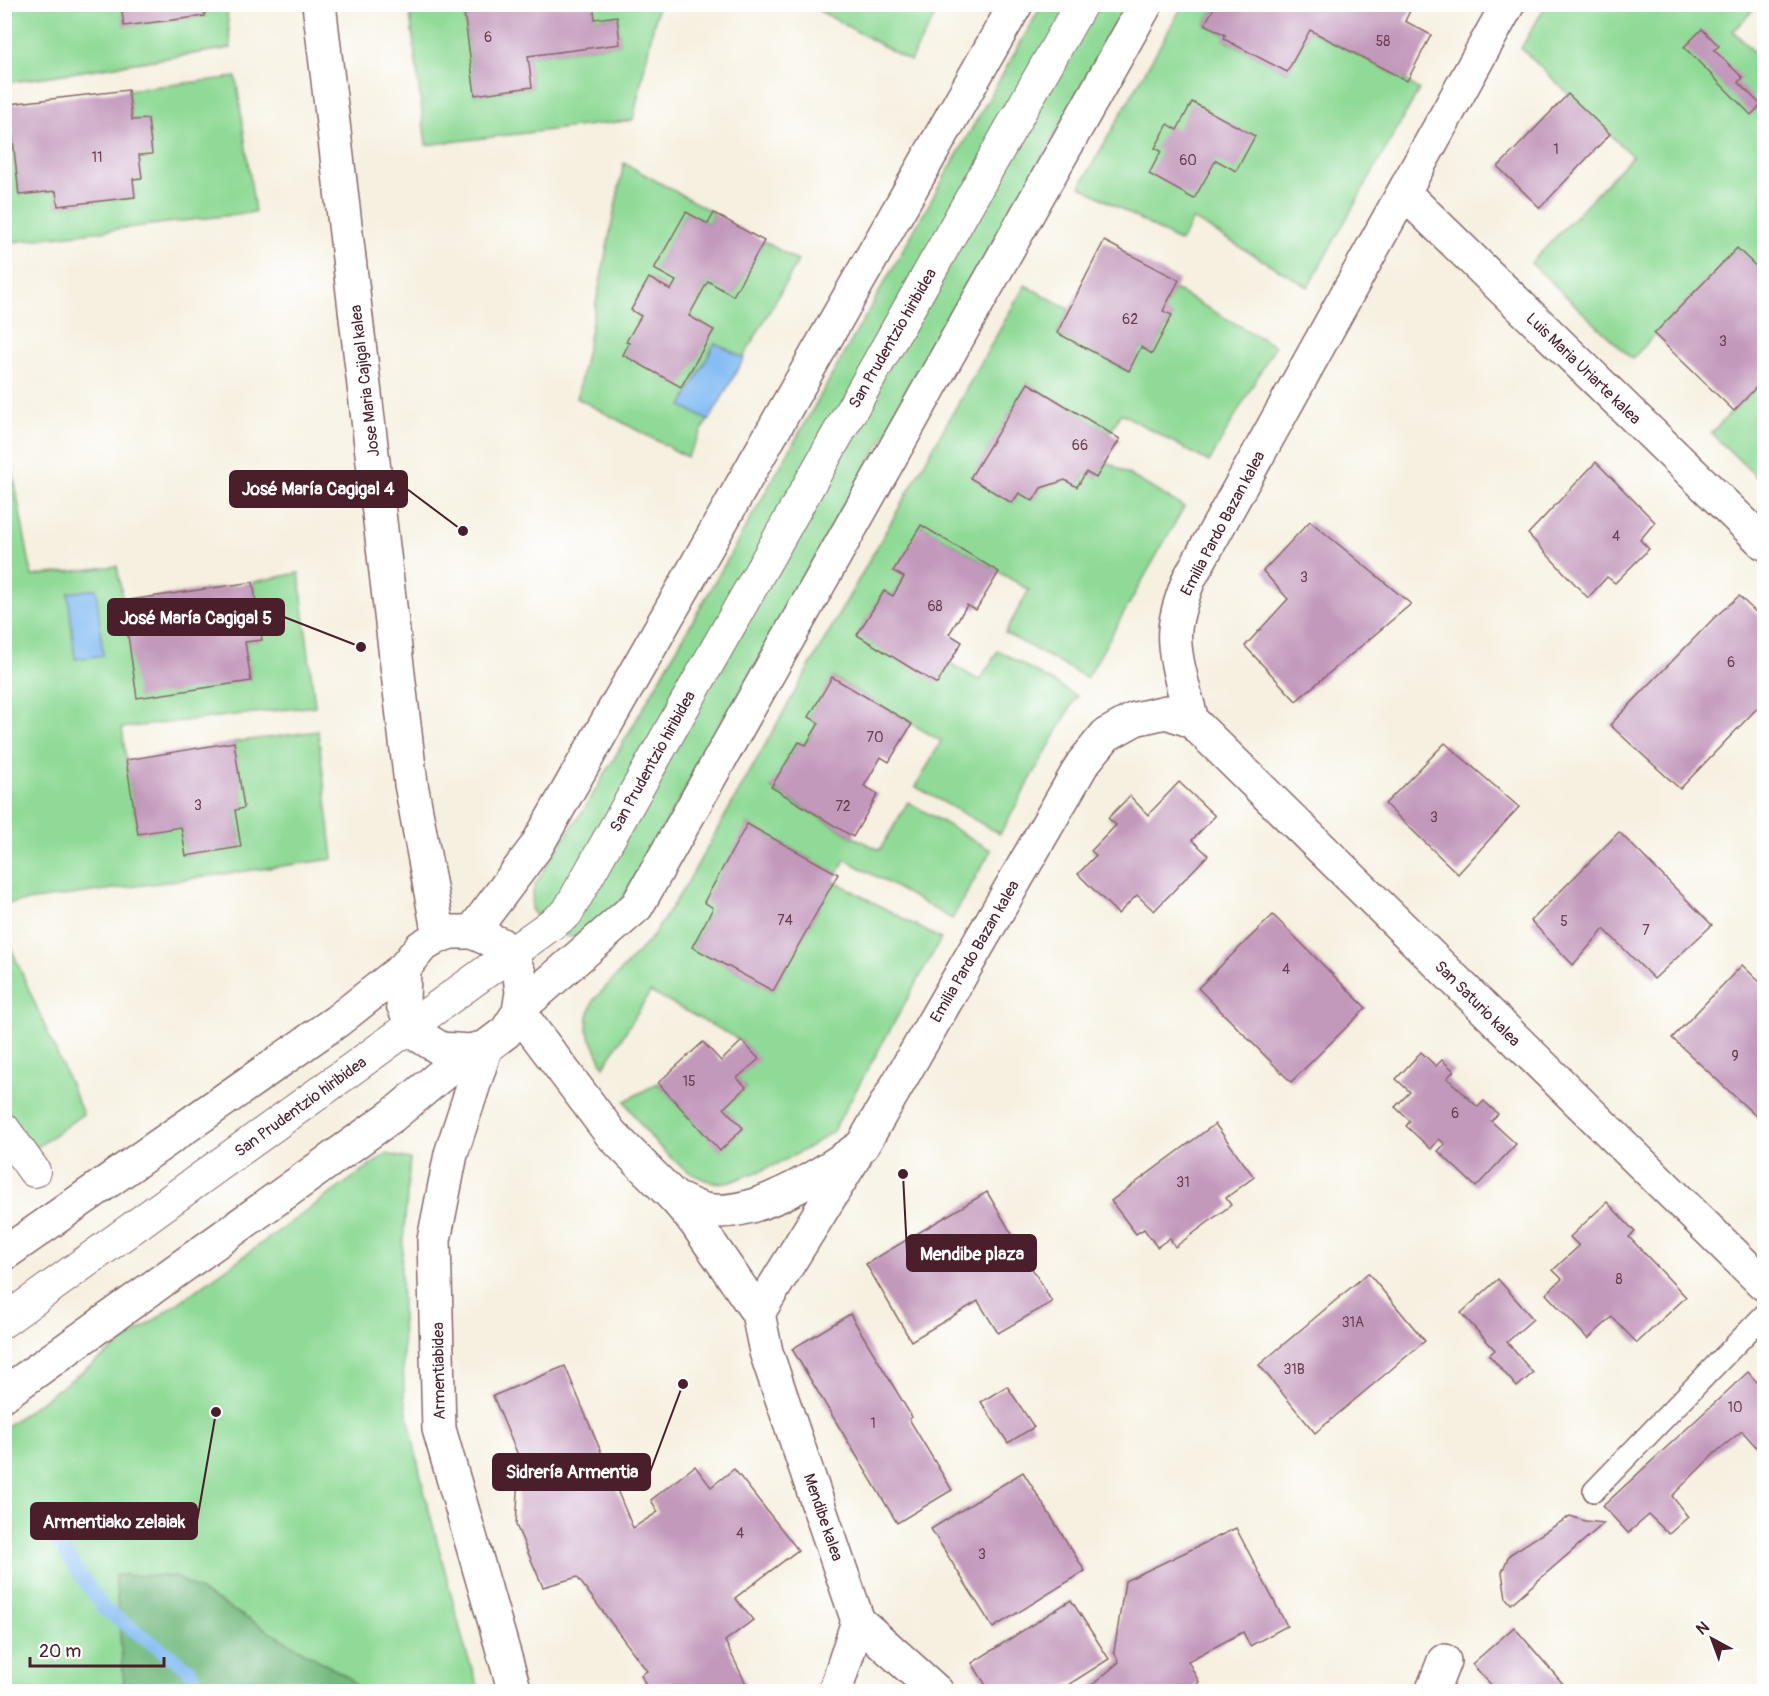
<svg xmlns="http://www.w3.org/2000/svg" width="1769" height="1696" font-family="Pangolin,sans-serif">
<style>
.green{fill:#8fda96;stroke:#6c7c60;stroke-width:1.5}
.forest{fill:#73ba7f;stroke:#5e6c55;stroke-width:1.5}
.water{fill:#83bbf3;stroke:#666d8f;stroke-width:1.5}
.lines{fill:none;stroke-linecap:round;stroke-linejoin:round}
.stream{stroke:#83bbf3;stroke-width:14}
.building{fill:#c298bb}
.service-casing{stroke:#86686a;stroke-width:24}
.pedestrian-casing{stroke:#86686a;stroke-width:34}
.minor-casing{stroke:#86686a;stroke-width:36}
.service{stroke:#fff;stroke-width:21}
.pedestrian{stroke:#fff;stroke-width:32}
.minor{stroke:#fff;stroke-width:33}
.labels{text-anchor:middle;stroke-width:6;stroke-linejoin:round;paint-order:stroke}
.number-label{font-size:14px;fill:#683d4f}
.street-label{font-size:16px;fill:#4a1f2b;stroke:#fff}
.leader{fill:none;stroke:#4a1f2b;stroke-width:2}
.callout-dot{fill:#4a1f2b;stroke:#fff;stroke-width:2}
.callout{fill:#4a1f2b;stroke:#4a1f2b;stroke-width:2}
.callout-label{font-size:18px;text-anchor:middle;font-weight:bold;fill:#fff}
</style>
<rect width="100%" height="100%" fill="#fff"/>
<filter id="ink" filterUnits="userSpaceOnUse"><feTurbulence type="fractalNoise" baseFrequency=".0167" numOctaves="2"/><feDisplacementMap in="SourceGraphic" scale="12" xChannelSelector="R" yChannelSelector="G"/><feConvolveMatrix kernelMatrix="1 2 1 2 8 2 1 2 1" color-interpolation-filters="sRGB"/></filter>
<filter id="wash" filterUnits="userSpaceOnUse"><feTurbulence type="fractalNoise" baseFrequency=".008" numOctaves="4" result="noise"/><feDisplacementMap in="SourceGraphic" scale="24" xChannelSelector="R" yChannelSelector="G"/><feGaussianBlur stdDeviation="1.35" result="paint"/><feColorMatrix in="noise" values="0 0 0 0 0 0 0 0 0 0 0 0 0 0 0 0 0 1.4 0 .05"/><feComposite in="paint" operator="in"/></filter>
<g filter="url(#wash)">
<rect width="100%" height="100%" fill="#f6f0e0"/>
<g class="green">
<path d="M5 5H121L124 26 205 16 204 5H226L231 48 5 83Z"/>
<path d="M409 5H463L475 95 532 87 528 56 620 44 617 16 595 19 593 5H658L633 120 426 145Z"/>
<path d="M809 5H941L910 61Z"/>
<path d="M1042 5H1128L621 902 581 938C554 936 547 932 531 909L534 886 563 839 584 810 641 712Z"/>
<path d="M1183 5H1216L1205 24 1225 35 1224 39 1287 72 1310 30 1407 81 1419 90 1308 287 1193 219 1180 242 1080 186Z"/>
<path d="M1546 5H1758L1733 31 1764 62V274L1737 248 1632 359 1531 263 1632 156 1521 48Z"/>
<path d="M236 77 255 212 5 243 4 85 9 104 19 195 56 191 58 206 135 197 133 179 142 178 139 155 152 153 148 119 132 120 128 90Z"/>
<path d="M624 163 714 213 708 224 686 212 655 269 676 281 671 290 649 278 631 310 641 316 627 342 629 343 623 355 714 330 689 316 708 281 733 295 764 241 798 261 687 457 577 398Z"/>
<path d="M1025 285 1069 309 1057 333 1128 371 1141 347 1152 353 1172 316 1163 311 1174 289 1275 346 1209 462 1121 413 1110 433 1028 383 971 478 1012 503 1019 493 1033 500 1041 488 1065 480 1077 487 1086 472 1096 478 1106 461 1184 507 1087 678 1005 633 1029 590 921 525 904 577 893 596 884 591 857 635 950 663 980 681 998 650 1077 696 1000 834 916 787 941 741 833 677 809 717 819 723 806 745 799 742 771 788 853 837 880 850 908 802 991 850 952 919 845 859 838 874 747 824 713 908 692 947 773 991 834 881 941 939 833 1131C805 1151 776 1167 743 1177 737 1179 730 1183 725 1183 685 1185 643 1131 625 1101L658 1083 720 1150 743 1129 724 1108 746 1088 737 1078 758 1059 742 1041 650 992 604 1067 587 1030 588 1016 593 1001 652 937 686 885Z"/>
<path d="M1764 379V480L1762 482 1711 433Z"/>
<path d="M4 427 32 576 117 566 123 601 251 681 245 642 261 640 253 582 299 573 315 706 122 728 126 760 138 833 181 827 186 856 241 847 235 810 244 808 234 742 318 731 333 859 5 904Z"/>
<path d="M4 932 83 1114 5 1170H4Z"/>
<path d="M386 1154 410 1159 401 1267 404 1397 423 1487 466 1652 480 1691H5L4 1428Z"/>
</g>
<path class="forest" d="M115 1575 175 1576 351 1679 358 1691H127L124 1685Z"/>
<g class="water">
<path d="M715 343 744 358 709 421 682 406Z"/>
<path d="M96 589 103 655 75 659 68 593Z"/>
</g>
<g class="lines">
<path class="stream" d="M44 1522 104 1609 187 1668 207 1692"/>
</g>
<g id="blocks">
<g class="building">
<path d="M121 4H204L205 16 124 26Z"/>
<path d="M463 4H593L595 19 617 16 620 44 528 56 532 87 475 95Z"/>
<path d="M1216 4H1407L1412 7 1405 21 1431 35 1407 81 1310 30 1287 72 1224 39 1225 35 1205 24Z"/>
<path d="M1702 29 1719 46 1714 50 1743 78 1738 82 1761 105 1751 115 1684 47Z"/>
<path d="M128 90 132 120 148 119 152 154 139 155 142 178 133 179 135 197 58 206 56 191 19 195 9 104Z"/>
<path d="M1568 94 1610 134 1540 208 1498 167Z"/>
<path d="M1192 102 1255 136 1236 171 1216 160 1194 199 1149 174 1161 151 1155 148 1168 124 1177 130Z"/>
<path d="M686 212 708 224 714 213 764 241 733 296 708 281 689 316 714 330 681 387 623 355 629 343 626 342 641 316 631 310 649 278 671 290 676 281 654 269Z"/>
<path d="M1104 241 1179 280 1163 311 1172 315 1152 354 1141 347 1129 371 1057 333Z"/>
<path d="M1737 248 1764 274V379L1734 411 1654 334Z"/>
<path d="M1028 383 1120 439 1096 478 1086 472 1077 487 1065 480 1041 488 1033 501 1019 493 1012 503 970 478Z"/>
<path d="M1596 462 1655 522 1640 540 1649 549 1615 583 1607 577 1588 598 1528 534Z"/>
<path d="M1310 521 1411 604 1296 701 1245 646 1288 599 1263 571Z"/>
<path d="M921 525 999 572 976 610 967 605 949 634 962 642 937 684 857 635 884 591 893 596 904 577 893 571Z"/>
<path d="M253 582 262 640 245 642 251 681 137 698 123 601Z"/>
<path d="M1739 596 1764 620V701L1680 789 1610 725 1714 618Z"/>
<path d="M832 677 912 724 889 762 881 757 864 786 878 794 853 837 771 787 799 742 806 745 819 723 809 717Z"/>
<path d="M234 742 244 808 235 810 241 847 186 856 181 827 138 834 126 760Z"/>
<path d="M1445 743 1519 807 1458 874 1385 804Z"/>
<path d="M1179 782 1215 816 1192 840 1208 855 1154 911 1137 895 1118 914 1078 874 1096 855 1091 851 1116 825 1108 818 1130 796 1148 815Z"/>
<path d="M747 824 838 874 773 991 692 947 713 908 704 902Z"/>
<path d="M1619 832 1712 925 1654 979 1604 929 1573 965 1531 921Z"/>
<path d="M1273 915 1366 1008 1291 1082 1198 988Z"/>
<path d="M1742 965 1764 986V1113L1759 1119 1672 1038Z"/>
<path d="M742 1041 759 1059 737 1078 746 1087 724 1108 743 1128 720 1151 658 1083 703 1042 721 1061Z"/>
<path d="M1421 1052 1436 1066 1442 1060 1454 1071 1447 1078 1478 1107 1484 1101 1498 1114 1491 1121 1516 1144 1476 1187 1438 1151 1445 1144 1439 1139 1431 1149 1406 1126 1410 1121 1395 1107 1410 1092 1396 1079Z"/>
<path d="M1215 1124 1254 1177 1226 1198 1231 1205 1175 1247 1170 1238 1157 1247 1144 1229 1136 1234 1111 1201Z"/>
<path d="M987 1192 1052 1302 998 1333 978 1301 911 1341 866 1264Z"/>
<path d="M1607 1202 1635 1232 1629 1237 1686 1297 1637 1343 1612 1317 1588 1339 1546 1294 1562 1279 1553 1270 1579 1246 1570 1237Z"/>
<path d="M1368 1273 1425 1341 1315 1433 1259 1365Z"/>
<path d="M1498 1279 1533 1319 1507 1342 1533 1373 1517 1387 1489 1355 1495 1350 1461 1313Z"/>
<path d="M850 1314 912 1417 909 1419 952 1490 897 1523 792 1349Z"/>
<path d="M565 1366 633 1528 658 1512 651 1500 695 1466 711 1487 734 1469 798 1550 735 1598 753 1620 725 1641 750 1692H649L641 1675 647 1671 577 1577 543 1587 516 1525 520 1460 493 1396Z"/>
<path d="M1748 1372 1764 1390V1446L1760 1451 1742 1431 1715 1453 1672 1496 1688 1517 1669 1534 1649 1515 1628 1533 1603 1506Z"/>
<path d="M1007 1386 1034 1427 1008 1443 981 1402Z"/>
<path d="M1023 1472 1085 1571 993 1628 931 1529Z"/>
<path d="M1570 1516 1585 1521 1604 1523 1511 1604 1506 1598 1502 1572 1509 1555Z"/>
<path d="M1236 1528 1287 1626 1250 1646 1243 1632 1188 1661 1199 1682 1189 1692H1084L1119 1662 1114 1652 1125 1581Z"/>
<path d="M1071 1600 1109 1659 1057 1692H990L972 1663Z"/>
<path d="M1514 1627 1570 1692H1498L1472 1664Z"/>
</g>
</g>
</g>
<g filter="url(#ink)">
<use href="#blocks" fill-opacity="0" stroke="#86686a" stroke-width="1.5"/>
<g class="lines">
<g class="service-casing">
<path id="service" d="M1594 1491 1764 1315"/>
</g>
<g class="pedestrian-casing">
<g id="pedestrian">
<path d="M4 1129 34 1171"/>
<path d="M4 1321 567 913 1081 4"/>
</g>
</g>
<g class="minor-casing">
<g id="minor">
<path d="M319 4 411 784 439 936"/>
<path d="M1404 193 1764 543"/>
<path d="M1192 721C1186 696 1172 654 1175 629 1177 611 1183 595 1189 579L1508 4"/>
<path d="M472 932 536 847 1016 4"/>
<path d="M520 1008 637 906 1146 4"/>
<path d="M519 1012 611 1134 675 1198 696 1223 758 1313 766 1352 858 1621 937 1692"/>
<path d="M486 1047 451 1154 434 1240 439 1429 515 1692"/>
<path d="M675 1198C684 1201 695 1208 705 1210 754 1219 824 1173 862 1146L1083 763 1106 735 1135 719 1166 712 1192 721 1764 1284"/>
<path d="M4 1254 337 1021 404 968 421 947 439 936 451 932H472L500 944 512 957 520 976 522 992 519 1012 506 1032 486 1047 470 1051 441 1049 420 1036 412 1025 403 1004 404 968"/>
<path d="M758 1313 855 1156"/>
<path d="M4 1394 392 1116 470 1051"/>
<path d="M835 1692 858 1621"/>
<path d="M1432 1692 1444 1661"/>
</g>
</g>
<use href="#service" class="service"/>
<use href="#pedestrian" class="pedestrian"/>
<use href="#minor" class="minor"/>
</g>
</g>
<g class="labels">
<g class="number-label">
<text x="488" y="42">6</text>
<text x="1383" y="46">58</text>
<text x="1556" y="154">1</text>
<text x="97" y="162">11</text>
<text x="1188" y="165">60</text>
<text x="1130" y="324">62</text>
<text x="1723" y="346">3</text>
<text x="1080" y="450">66</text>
<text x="1616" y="541">4</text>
<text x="1304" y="582">3</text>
<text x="935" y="611">68</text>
<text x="1731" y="667">6</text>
<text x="875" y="742">70</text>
<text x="198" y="810">3</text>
<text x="843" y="811">72</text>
<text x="1434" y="822">3</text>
<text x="785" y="925">74</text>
<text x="1564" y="926">5</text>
<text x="1646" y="935">7</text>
<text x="1286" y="974">4</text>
<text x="1735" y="1061">9</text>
<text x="689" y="1086">15</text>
<text x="1455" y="1118">6</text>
<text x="1183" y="1187">31</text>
<text x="1619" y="1284">8</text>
<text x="1353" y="1327">31A</text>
<text x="1294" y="1374">31B</text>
<text x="1735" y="1412">10</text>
<text x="873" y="1428">1</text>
<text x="740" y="1538">4</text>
<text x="982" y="1559">3</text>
</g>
<g class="street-label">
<text transform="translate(892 338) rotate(-60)" y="6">San Prudentzio hiribidea</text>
<text transform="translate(1584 368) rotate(44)" y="6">Luis Maria Uriarte kalea</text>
<text transform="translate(364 381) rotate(-97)" y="6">Jose Maria Cajigal kalea</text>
<text transform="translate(1222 523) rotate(-62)" y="6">Emilia Pardo Bazan kalea</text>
<text transform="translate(652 761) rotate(-61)" y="6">San Prudentzio hiribidea</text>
<text transform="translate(974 951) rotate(-60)" y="6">Emilia Pardo Bazan kalea</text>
<text transform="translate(1478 1003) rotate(45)" y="6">San Saturio kalea</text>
<text transform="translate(300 1106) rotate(-36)" y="6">San Prudentzio hiribidea</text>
<text transform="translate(438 1371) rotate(-91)" y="6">Armentiabidea</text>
<text transform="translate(824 1517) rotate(71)" y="6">Mendibe kalea</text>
</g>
</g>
<path class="leader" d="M463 531L407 489M361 647L284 617M903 1174L907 1253M683 1384L650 1472M216 1412L197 1521"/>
<g class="callout-dot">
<circle cx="463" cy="531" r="6"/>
<circle cx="361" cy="647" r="6"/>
<circle cx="903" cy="1174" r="6"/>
<circle cx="683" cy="1384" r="6"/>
<circle cx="216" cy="1412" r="6"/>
</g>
<g class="callout">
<rect x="230" y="471" width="177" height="36" rx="6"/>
<rect x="108" y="599" width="176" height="36" rx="6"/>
<rect x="907" y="1235" width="129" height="36" rx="6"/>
<rect x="493" y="1454" width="157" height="36" rx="6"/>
<rect x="31" y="1503" width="166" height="36" rx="6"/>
</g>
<g class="callout-label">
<text x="318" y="495">José María Cagigal 4</text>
<text x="196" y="624">José María Cagigal 5</text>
<text x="972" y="1260">Mendibe plaza</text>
<text x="572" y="1478">Sidrería Armentia</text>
<text x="114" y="1528">Armentiako zelaiak</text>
</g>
<rect width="1769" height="1696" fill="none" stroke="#fff" stroke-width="24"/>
<g transform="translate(1712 1639) rotate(319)" stroke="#ffffff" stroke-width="4.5" paint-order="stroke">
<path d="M0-4.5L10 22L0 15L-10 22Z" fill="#4a1f2b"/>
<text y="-9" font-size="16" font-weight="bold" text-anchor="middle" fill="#4a1f2b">N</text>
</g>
<path d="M30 1657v9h134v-9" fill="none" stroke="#4a1f2b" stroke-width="3"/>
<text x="39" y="1657" font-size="18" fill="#4a1f2b" stroke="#ffffff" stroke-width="4.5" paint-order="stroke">20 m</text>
</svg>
